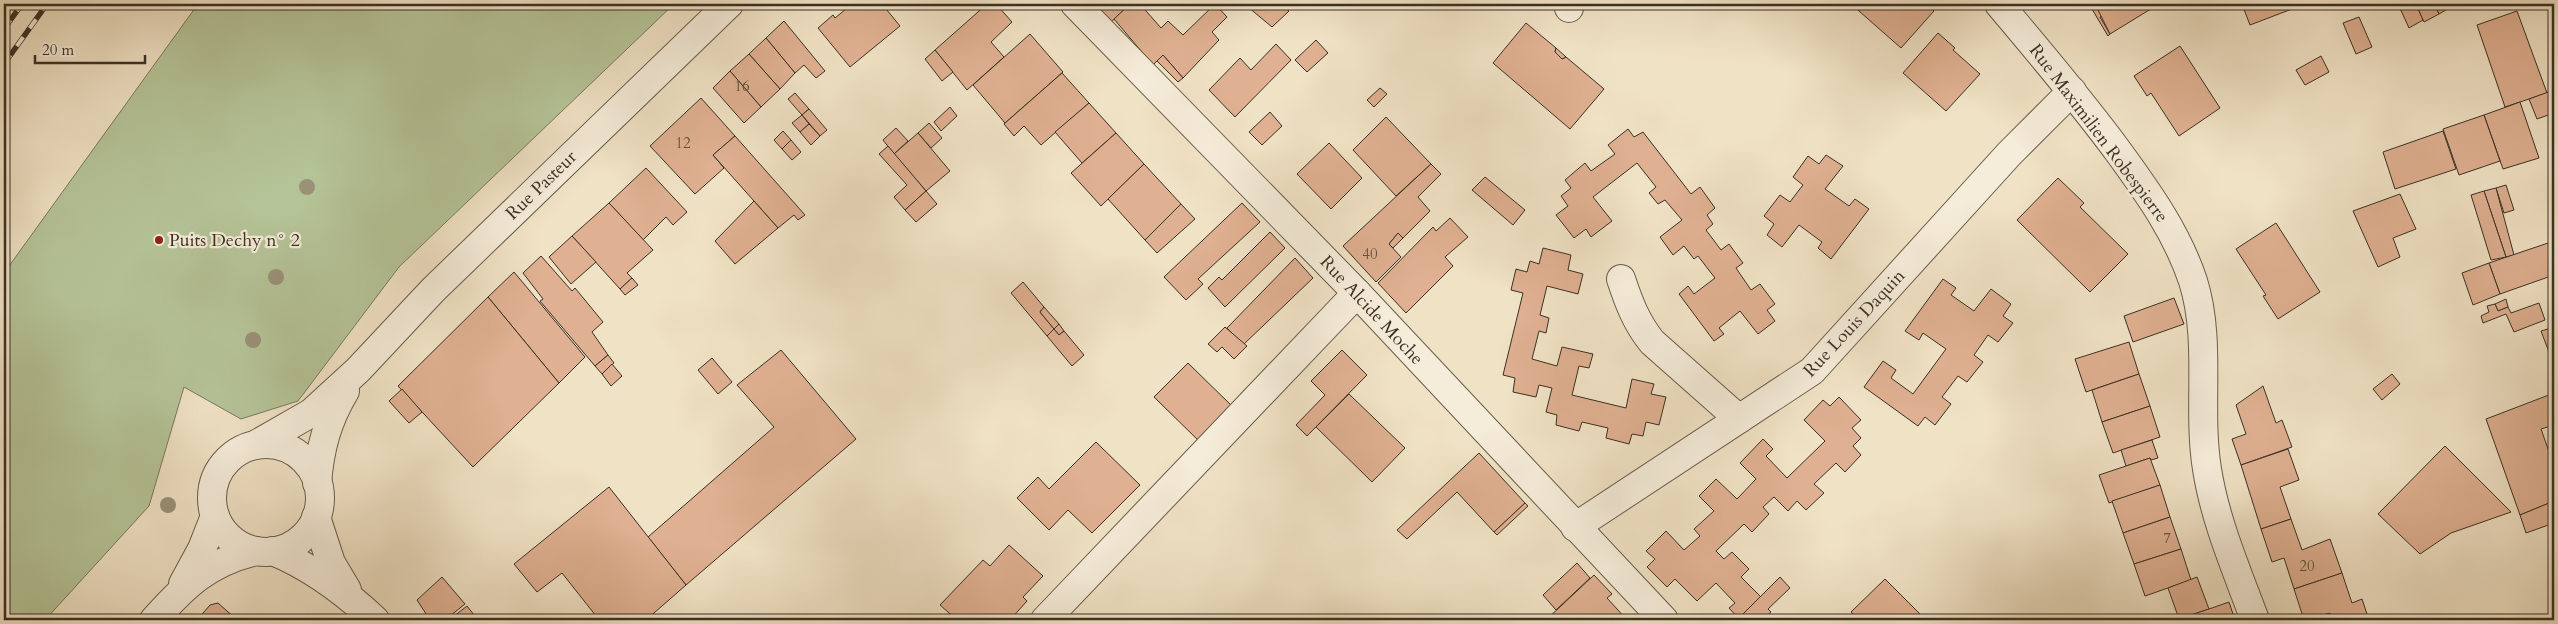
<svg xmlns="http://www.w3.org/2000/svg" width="2558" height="624" font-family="Cardo,serif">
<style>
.green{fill:#b5c498;stroke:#787a5e}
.building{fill:#dfb091;stroke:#3a3124}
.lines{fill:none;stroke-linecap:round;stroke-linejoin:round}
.minor-casing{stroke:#685d4c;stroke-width:30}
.minor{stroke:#f5ecd9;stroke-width:28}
.rail-casing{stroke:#3a3124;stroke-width:5.5}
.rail{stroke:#f5ecd9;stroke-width:4;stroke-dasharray:11;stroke-linecap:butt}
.tree{fill:#9a9179}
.poi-dot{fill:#8f2418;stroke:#f5ecd9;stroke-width:2}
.labels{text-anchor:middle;stroke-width:4.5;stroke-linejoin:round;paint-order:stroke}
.number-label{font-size:15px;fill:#63513f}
.street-label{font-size:18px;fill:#3a3124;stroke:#f5ecd9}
.poi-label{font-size:18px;fill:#3a3124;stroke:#f5ecd9;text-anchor:start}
</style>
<rect width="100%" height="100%" fill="#f0e2c5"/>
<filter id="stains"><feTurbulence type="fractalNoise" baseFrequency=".004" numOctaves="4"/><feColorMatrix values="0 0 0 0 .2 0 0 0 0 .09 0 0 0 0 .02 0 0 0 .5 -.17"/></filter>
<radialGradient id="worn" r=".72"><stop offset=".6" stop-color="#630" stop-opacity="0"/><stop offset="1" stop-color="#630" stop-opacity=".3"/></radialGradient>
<path class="green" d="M198 4H674L399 267 298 401 241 419 184 387 149 506 45 620H4V273Z"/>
<g class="building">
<path d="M852 4H882L900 26 850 67 818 28 833 15 835 18Z"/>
<path d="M987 4H996L1012 22 991 42 1004 57 967 90 935 50Z"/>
<path d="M1093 4H1130L1107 26Z"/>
<path d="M1130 4H1140L1161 28 1168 21 1183 35 1215 4 1227 17 1212 32 1219 40 1183 78 1163 55 1153 65 1114 19Z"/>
<path d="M1251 4H1280L1289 11 1272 27 1248 7Z"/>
<path d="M1851 4H1927L1934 11 1901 48Z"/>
<path d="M2089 4H2095L2103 16 2100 17 2110 34 2108 36Z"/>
<path d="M2095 4H2152L2154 7 2110 34Z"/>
<path d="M2242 4H2305L2250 25Z"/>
<path d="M2398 4H2416L2423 20 2409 28Z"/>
<path d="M2416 4H2435L2439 14 2424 22Z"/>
<path d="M2435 4H2456L2439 14Z"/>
<path d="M2517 11 2547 93 2505 107 2477 25Z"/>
<path d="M2359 17 2372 47 2356 54 2343 23Z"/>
<path d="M784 21 825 71 816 78 804 65 795 73 766 38Z"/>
<path d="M1526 23 1556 48 1555 52 1562 59 1566 57 1604 89 1570 129 1493 63Z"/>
<path d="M1938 33 1955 48 1953 50 1980 74 1946 111 1903 73Z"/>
<path d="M1030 34 1063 72 1005 123 973 85Z"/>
<path d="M766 38 795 73 780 89 749 54Z"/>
<path d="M1316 40 1328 53 1307 72 1295 60Z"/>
<path d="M1276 44 1291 60 1235 117 1209 90 1240 58 1251 70Z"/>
<path d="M2180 46 2220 108 2179 136 2151 93 2147 96 2134 76Z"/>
<path d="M1556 48 1566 57 1562 59 1555 52Z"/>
<path d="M935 50 953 72 942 81 925 59Z"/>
<path d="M749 54 780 89 761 107 730 71Z"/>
<path d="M1163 55 1183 78 1178 82 1157 61Z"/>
<path d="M2321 56 2329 72 2305 85 2296 70Z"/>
<path d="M730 71 761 107 744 123 713 88Z"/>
<path d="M1062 73 1089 103 1041 145 1024 126 1014 136 1004 124Z"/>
<path d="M1380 88 1387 94 1374 107 1367 100Z"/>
<path d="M2554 90V113L2537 119 2529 99Z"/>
<path d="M795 93 809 109 802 115 788 99Z"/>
<path d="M701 98 735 136 713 155 724 168 695 194 650 146Z"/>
<path d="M2520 102 2539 158 2503 169 2484 115Z"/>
<path d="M1089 103 1116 133 1082 163 1055 132Z"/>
<path d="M950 107 957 116 941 131 934 122Z"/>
<path d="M809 109 827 130 820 136 802 115Z"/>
<path d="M1270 112 1282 126 1262 145 1249 132Z"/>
<path d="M802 115 809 124 800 132 792 123Z"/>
<path d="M2484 115 2500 161 2459 175 2443 129Z"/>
<path d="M1386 117 1431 164 1396 196 1353 150Z"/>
<path d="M929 123 942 138 931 148 918 133Z"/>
<path d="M809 124 820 136 811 145 800 132Z"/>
<path d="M896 128 908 141 894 154 883 140Z"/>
<path d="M1628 129 1634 137 1643 132 1691 194 1700 187 1715 208 1707 215 1713 224 1706 230 1721 250 1729 244 1743 263 1736 268 1751 290 1760 284 1775 304 1767 310 1775 321 1758 334 1740 311 1719 328 1724 334 1714 341 1679 294 1688 286 1694 294 1715 278 1698 256 1694 259 1684 246 1673 255 1660 237 1682 220 1665 200 1658 204 1649 193 1656 187 1637 163 1593 197 1612 221 1591 237 1586 229 1574 238 1556 215 1568 206 1561 196 1571 188 1565 180 1585 163 1591 171 1615 154 1608 145Z"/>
<path d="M783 131 791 140 782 149 774 140Z"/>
<path d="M2443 131 2456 169 2395 189 2383 152Z"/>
<path d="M918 133 950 171 926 191 894 154Z"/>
<path d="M1116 133 1144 164 1101 206 1071 173Z"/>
<path d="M735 136 805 215 798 220 794 215 778 228 713 155Z"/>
<path d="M791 140 801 152 792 160 782 149Z"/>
<path d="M1329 143 1362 178 1331 209 1297 174Z"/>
<path d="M888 146 926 191 905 210 894 197 907 185 879 154Z"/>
<path d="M1826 155 1843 166 1825 189 1849 206 1855 199 1869 209 1831 259 1818 248 1822 242 1799 225 1782 247 1767 235 1774 224 1764 216 1780 195 1790 202 1796 194 1803 185 1793 177 1808 156 1819 164Z"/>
<path d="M1144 164 1181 204 1145 240 1108 199Z"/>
<path d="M1431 164 1441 174 1418 197 1430 211 1403 238 1398 233 1389 244 1401 257 1376 282 1343 246Z"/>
<path d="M646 168 687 212 673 225 666 217 643 240 609 203Z"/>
<path d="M1485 177 1525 210 1513 225 1472 190Z"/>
<path d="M2058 178 2084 203 2080 207 2128 254 2090 292 2017 220Z"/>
<path d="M2506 185 2514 210 2504 213 2496 188Z"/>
<path d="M2496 188 2514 255 2506 257 2484 191Z"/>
<path d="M926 191 937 204 916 222 905 210Z"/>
<path d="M2484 191 2506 257 2491 260 2471 195Z"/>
<path d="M2400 194 2416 229 2393 238 2400 257 2378 267 2353 211Z"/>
<path d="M754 201 778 228 735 264 715 241Z"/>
<path d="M609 203 653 250 627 273 632 278 620 289 572 236Z"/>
<path d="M1242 203 1260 222 1198 279 1203 284 1186 300 1164 277Z"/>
<path d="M1181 204 1195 219 1157 253 1145 240Z"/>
<path d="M1450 218 1468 237 1445 257 1453 266 1406 313 1378 283 1433 227 1436 231Z"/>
<path d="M2276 223 2320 292 2278 319 2263 296 2266 295 2236 249Z"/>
<path d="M1270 232 1285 248 1225 307 1208 288 1219 277 1222 280Z"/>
<path d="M1398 233 1403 238 1393 248 1389 244Z"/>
<path d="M572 236 596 262 571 284 549 257Z"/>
<path d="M2554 241V275L2500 294 2489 263Z"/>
<path d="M1543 248 1571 255 1568 270 1583 274 1578 294 1547 286 1540 315 1549 318 1546 333 1539 331 1532 359 1557 366 1562 347 1593 354 1589 368 1579 366 1572 395 1626 408 1632 379 1654 384 1651 394 1666 397 1659 425 1646 422 1643 436 1632 434 1629 444 1606 438 1608 428 1582 422 1579 431 1556 425 1557 415 1546 412 1552 388 1539 385 1536 397 1513 392 1515 378 1503 375 1523 293 1511 290 1516 269 1527 272 1530 261 1539 264Z"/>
<path d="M541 256 572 291 575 288 603 322 592 332 608 355 595 366 540 301 543 299 523 273Z"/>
<path d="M1295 258 1313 278 1243 345 1227 328Z"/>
<path d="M2489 263 2500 294 2473 305 2462 273Z"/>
<path d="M514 272 585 357 559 383 488 297Z"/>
<path d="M632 278 638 285 625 295 620 289Z"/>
<path d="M1943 279 1956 288 1951 295 1974 311 1991 289 2011 304 2003 316 2013 323 1998 342 1988 335 1974 355 1983 362 1967 382 1958 376 1942 397 1951 404 1935 425 1925 417 1918 426 1864 387 1883 361 1896 370 1891 378 1913 394 1946 349 1923 333 1919 340 1905 331Z"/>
<path d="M1023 282 1044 307 1040 312 1054 329 1047 336 1011 293Z"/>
<path d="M488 297 559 383 473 467 398 386Z"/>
<path d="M2174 298 2184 324 2133 342 2124 316Z"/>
<path d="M2506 299 2508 307 2498 311 2495 304Z"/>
<path d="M2539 303 2545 320 2514 332 2506 314 2483 323 2481 316 2489 312 2487 306 2495 304 2498 311 2508 307 2511 313Z"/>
<path d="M1044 307 1059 324 1054 329 1040 312Z"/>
<path d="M1059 324 1064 331 1059 335 1054 329Z"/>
<path d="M1225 327 1247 346 1234 359 1222 347 1217 352 1208 344Z"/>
<path d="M2551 328 2554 339V359L2552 360 2541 331Z"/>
<path d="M1054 329 1059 335 1064 331 1084 355 1072 366 1047 336Z"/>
<path d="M2129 342 2139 374 2086 392 2075 359Z"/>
<path d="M781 350 856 439 686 585 648 537 774 427 737 385Z"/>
<path d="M1342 350 1367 375 1307 436 1296 425 1325 395 1311 381Z"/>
<path d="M608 355 614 363 602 374 595 366Z"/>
<path d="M712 358 732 382 718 394 698 370Z"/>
<path d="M1188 363 1236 410 1202 444 1154 397Z"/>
<path d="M612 364 622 376 611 386 602 374Z"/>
<path d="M2139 374 2150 406 2102 422 2092 390Z"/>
<path d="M2392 374 2400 384 2382 400 2373 389Z"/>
<path d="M2263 386 2276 423 2282 420 2292 447 2241 465 2232 439 2246 434 2236 405Z"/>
<path d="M402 389 422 412 409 423 389 401Z"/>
<path d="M2554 393V425L2541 429 2554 466V501L2520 515 2486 419Z"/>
<path d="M1349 394 1405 448 1372 482 1316 427Z"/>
<path d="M1839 397 1861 420 1852 428 1861 438 1853 446 1861 455 1845 472 1836 463 1814 484 1824 493 1806 510 1797 501 1788 511 1774 497 1763 507 1769 514 1752 532 1744 524 1716 551 1724 559 1732 552 1749 569 1741 577 1761 597 1739 619 1729 608 1735 603 1716 583 1697 601 1675 579 1667 587 1647 567 1655 559 1646 551 1666 531 1684 550 1700 536 1694 529 1714 511 1699 496 1716 479 1737 499 1756 479 1740 463 1763 439 1773 449 1766 456 1787 478 1825 441 1804 420 1823 400 1830 406Z"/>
<path d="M2150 406 2160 437 2113 453 2102 422Z"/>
<path d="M2152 440 2158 458 2151 460 2150 458 2126 466 2121 450Z"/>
<path d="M1096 442 1140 485 1092 533 1068 510 1049 530 1017 498 1038 477 1049 489Z"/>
<path d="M2445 446 2511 512 2451 533 2420 554 2378 514Z"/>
<path d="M2288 449 2299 480 2280 487 2291 519 2261 529 2241 465Z"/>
<path d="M1479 453 1525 503 1494 532 1457 492 1407 539 1397 530Z"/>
<path d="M2150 458 2160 485 2109 503 2099 475Z"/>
<path d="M2160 485 2170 517 2123 533 2112 501Z"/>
<path d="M609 487 686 585 646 620H591L596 616 562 573 537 592 514 564Z"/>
<path d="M2554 501V523L2526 533 2520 515Z"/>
<path d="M1525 503 1528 506 1497 535 1494 532Z"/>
<path d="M2170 517 2181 549 2134 564 2123 533Z"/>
<path d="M2291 519 2302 550 2330 539 2342 573 2294 589 2284 558 2272 562 2261 529Z"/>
<path d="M1009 545 1043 576 1023 597 1027 601 1010 620H957L940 605 983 560 990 566Z"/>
<path d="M2181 549 2191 580 2145 596 2134 564Z"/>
<path d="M1577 563 1590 578 1556 610 1543 595Z"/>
<path d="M2342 573 2352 603 2362 599 2368 617 2359 620H2333L2330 613 2304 620 2294 589Z"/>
<path d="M1594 575 1612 594 1607 598 1627 620H1589L1587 618 1584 620H1546Z"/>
<path d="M442 577 465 604 445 620H430L417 600Z"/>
<path d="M1780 577 1790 588 1768 609 1771 612 1763 620H1737Z"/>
<path d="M2197 577 2209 609 2179 619 2168 588Z"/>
<path d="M1885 579 1926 620H1859L1851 612Z"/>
<path d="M2229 602 2235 620H2176L2209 609Z"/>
<path d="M218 603 237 620H197L210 605Z"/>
<path d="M467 606 478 620H449Z"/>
<path d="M307 614 315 620H302Z"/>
</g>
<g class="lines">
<g class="minor-casing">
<g id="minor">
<path d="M1075 4 1357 293 1664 620"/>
<path d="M1569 4V8"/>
<path d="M1999 4C2040 53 2082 102 2120 154 2149 194 2177 233 2193 281 2212 341 2197 408 2207 469 2215 521 2237 571 2255 620"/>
<path d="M1621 279C1629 303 1636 322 1652 342L1739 419"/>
<circle cx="266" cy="498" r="54"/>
<path d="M255 445 311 413 358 370 433 290 729 4"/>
<path d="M317 483C320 448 327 421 345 391"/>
<path d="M316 517 331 563 347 590"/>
<path d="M1575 527 1812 371 2009 154 2072 91"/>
<path d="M273 551C312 567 345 592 375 620"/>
<path d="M183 584 202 549 215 516"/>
<path d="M154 620C185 585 209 562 256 551"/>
<path d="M1045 620 1357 293"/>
</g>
</g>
<use href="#minor" class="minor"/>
<g class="rail-casing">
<g id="rail">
<path d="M4 29 22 4"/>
<path d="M4 64 47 4"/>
</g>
</g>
<use href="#rail" class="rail"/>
</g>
<g class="tree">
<circle cx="307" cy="187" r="8"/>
<circle cx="276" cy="277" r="8"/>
<circle cx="253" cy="340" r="8"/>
<circle cx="168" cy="505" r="8"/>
</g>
<circle class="poi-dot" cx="159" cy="240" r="5"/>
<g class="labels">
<g class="number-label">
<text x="742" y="91">16</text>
<text x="683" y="148">12</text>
<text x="1370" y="259">40</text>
<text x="2167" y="543">7</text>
<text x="2307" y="571">20</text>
</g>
<g class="street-label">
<text transform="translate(2099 133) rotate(53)" y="6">Rue Maximilien Robespierre</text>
<text transform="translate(541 185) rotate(-44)" y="6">Rue Pasteur</text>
<text transform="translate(1372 310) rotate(47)" y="6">Rue Alcide Moche</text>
<text transform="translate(1854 323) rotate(-47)" y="6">Rue Louis Daquin</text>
</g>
<g class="poi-label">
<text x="169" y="246">Puits Dechy n° 2</text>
</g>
</g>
<rect width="2558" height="624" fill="none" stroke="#f0e2c5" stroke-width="20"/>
<rect x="5" y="5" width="2548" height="614" fill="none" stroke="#3a3124" stroke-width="2.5"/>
<rect x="10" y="10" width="2538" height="604" fill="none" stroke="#3a3124"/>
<path d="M35 55v8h110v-8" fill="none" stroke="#3a3124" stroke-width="2.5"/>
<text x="42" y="55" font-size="15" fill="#3a3124" stroke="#f5ecd9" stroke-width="4" paint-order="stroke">20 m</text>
<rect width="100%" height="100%" filter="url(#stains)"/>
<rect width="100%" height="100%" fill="url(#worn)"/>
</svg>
